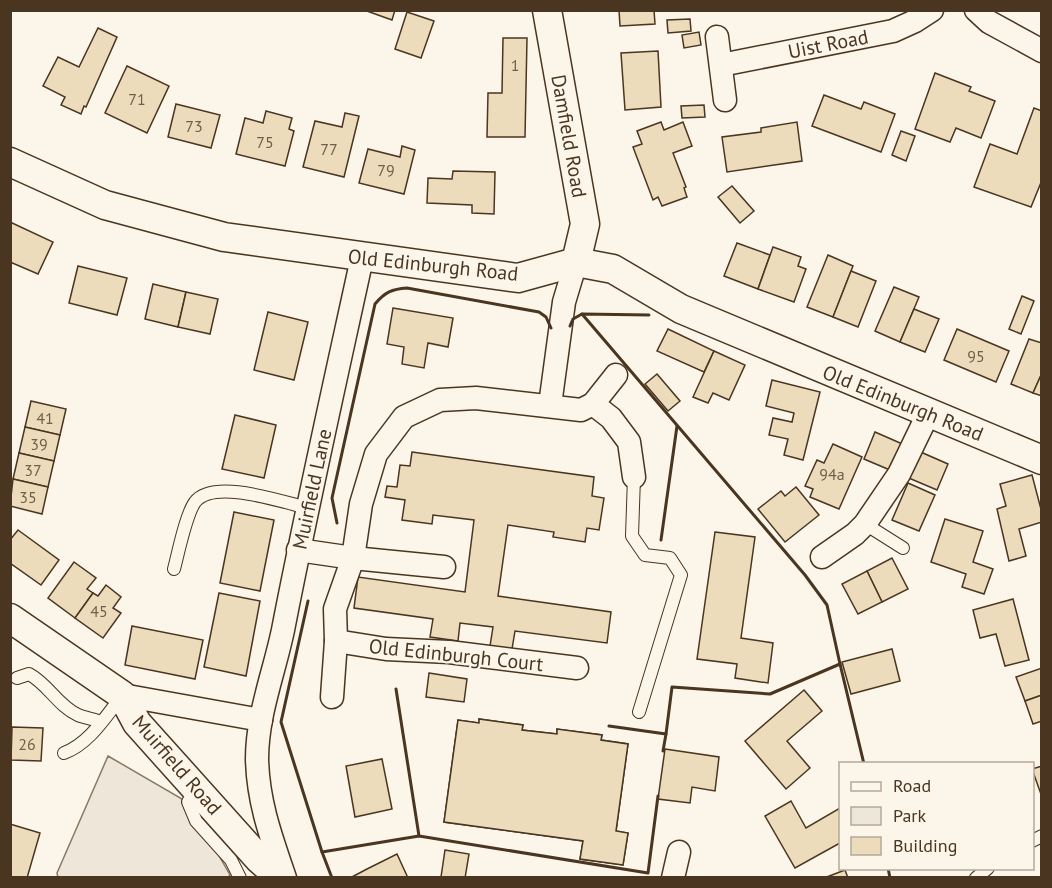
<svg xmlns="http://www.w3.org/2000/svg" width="1052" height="888" font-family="'PT Sans',sans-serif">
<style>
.green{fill:#ede6d9;stroke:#887966;stroke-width:1.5}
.building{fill:#ecdcbc;stroke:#4a3520;stroke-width:1.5;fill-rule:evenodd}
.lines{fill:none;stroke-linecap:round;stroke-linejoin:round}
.service-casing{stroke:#4a3520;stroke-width:14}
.minor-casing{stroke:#4a3520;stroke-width:25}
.tertiary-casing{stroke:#4a3520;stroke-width:31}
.service{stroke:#fbf6e9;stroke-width:12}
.minor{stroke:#fbf6e9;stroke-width:22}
.tertiary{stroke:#fbf6e9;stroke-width:28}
.wall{stroke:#4a3520;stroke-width:3}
.labels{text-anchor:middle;stroke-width:4.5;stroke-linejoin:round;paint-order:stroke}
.number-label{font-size:16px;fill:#725f47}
.street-label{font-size:20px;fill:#4a3520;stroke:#fbf6e9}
</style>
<rect width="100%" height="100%" fill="#fbf6e9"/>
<path class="green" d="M108 756 189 803 230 875 227 878H58L57 873Z"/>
<g class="building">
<path d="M364 10H395L392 20Z"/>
<path d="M619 10H654L655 24 620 26Z"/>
<path d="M407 12 434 21 421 58 395 49Z"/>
<path d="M690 19 691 31 668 33 667 20Z"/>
<path d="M98 28 117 37 86 107 84 106 81 114 61 105 65 97 43 86 58 57 79 67Z"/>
<path d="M699 32 701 45 684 48 682 35Z"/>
<path d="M503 38H527L525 137H487L488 93H502Z"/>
<path d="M658 51 661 107 625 110 621 53Z"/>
<path d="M127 66 169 86 147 133 105 113Z"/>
<path d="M935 73 971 87 969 91 995 101 981 138 956 128 950 142 915 129Z"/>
<path d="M824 95 861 109 864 102 895 114 881 152 812 126Z"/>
<path d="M176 104 220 115 211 148 168 137Z"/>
<path d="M704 105 705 117 682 118 681 106Z"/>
<path d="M1034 108 1042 111V180L1031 207 974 187 990 144 1017 154Z"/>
<path d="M266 111 292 118 289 129 294 131 285 166 236 154 245 118 263 123Z"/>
<path d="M345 113 359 116 344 177 303 167 315 121 342 127Z"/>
<path d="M661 122 664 130 683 122 692 146 673 153 686 187 684 188 687 197 662 206 658 197 653 200 633 147 642 144 637 131Z"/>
<path d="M797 122 802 161 727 172 722 137 761 132V128Z"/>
<path d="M901 131 915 136 906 161 892 155Z"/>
<path d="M402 146 415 150 404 194 359 183 368 149 400 157Z"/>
<path d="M453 171 495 172 494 214 472 213V205L427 203 428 178 452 179Z"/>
<path d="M732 186 754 211 740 223 718 197Z"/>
<path d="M10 222 53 242 38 274 10 262Z"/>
<path d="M737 243 770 255 758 289 724 276Z"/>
<path d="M773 247 801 257 798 266 806 269 794 302 758 289Z"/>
<path d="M828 255 853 266 833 317 807 307Z"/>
<path d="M78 266 127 278 117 315 69 303Z"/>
<path d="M851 271 876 281 858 327 833 317Z"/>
<path d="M153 284 186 292 178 327 145 319Z"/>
<path d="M894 287 919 297 900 342 875 331Z"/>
<path d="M186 292 218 299 210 334 178 327Z"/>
<path d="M1022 296 1034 301 1021 334 1009 329Z"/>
<path d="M393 308 453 318 448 347 428 343 424 368 402 364 404 347 387 344Z"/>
<path d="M914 309 939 319 925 352 900 342Z"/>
<path d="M268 312 308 322 294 380 254 370Z"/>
<path d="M668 329 714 351 704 372 657 351Z"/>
<path d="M957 329 1009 351 996 382 944 360Z"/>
<path d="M1029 339 1042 343V373L1033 393 1011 384Z"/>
<path d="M714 351 745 365 729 400 713 393 708 403 693 397Z"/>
<path d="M1042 373V396L1033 393Z"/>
<path d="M657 374 680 401 668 411 645 384Z"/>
<path d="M772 380 820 392 803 460 784 455 788 439 769 435 773 418 792 422 794 413 766 406Z"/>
<path d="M31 401 66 409 60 435 25 427Z"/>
<path d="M235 415 276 425 264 478 222 469Z"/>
<path d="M25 427 60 435 54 461 19 453Z"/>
<path d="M875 432 948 464 937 490 864 459Z"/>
<path d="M833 444 862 457 839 509 810 497 813 489 805 486 817 460 824 463Z"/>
<path d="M412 452 594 477 592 496 604 498 599 530 587 528 585 542 553 537 554 532 508 525 498 596 611 612 607 643 515 631 512 649 490 646 493 627 460 623 458 641 430 637 433 619 354 608 358 577 465 592 474 520 433 515 432 524 402 520 405 500 385 497 387 486 397 487 400 465 410 466Z"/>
<path d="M19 453 54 461 48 487 13 479Z"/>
<path d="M1032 475 1042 513V522L1019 529 1026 556 1009 561 997 509 1006 506 1000 484Z"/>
<path d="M13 479 48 487 42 514 10 506Z"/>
<path d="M908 483 935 495 919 531 892 520Z"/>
<path d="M796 487 819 515 785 542 758 509 781 491 785 496Z"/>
<path d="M234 512 274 520 260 591 220 583Z"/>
<path d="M945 519 983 531 973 562 993 569 984 594 962 587 966 574 931 562Z"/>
<path d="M18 530 59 560 41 585 10 563V540Z"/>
<path d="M715 532 755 537 741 638 773 643 768 683 735 678 737 664 697 659Z"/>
<path d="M892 558 908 589 882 602 867 571Z"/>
<path d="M74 562 96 578 87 589 93 593 75 618 48 598Z"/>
<path d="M867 571 882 602 858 614 842 584Z"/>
<path d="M106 585 121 597 113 608 121 613 103 638 75 618 93 593 98 596Z"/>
<path d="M219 593 260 601 246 676 204 667Z"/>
<path d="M1013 599 1029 660 1005 666 996 634 980 638 973 610Z"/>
<path d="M132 626 203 640 195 679 125 665Z"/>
<path d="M892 649 900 681 851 694 842 662Z"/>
<path d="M1042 668V695L1025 701 1016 677Z"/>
<path d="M429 673 467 679 464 702 426 697Z"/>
<path d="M804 690 822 711 787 741 810 768 786 789 745 741Z"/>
<path d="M1042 695V721L1033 724 1025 701Z"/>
<path d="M479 719 523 725 522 730 557 734V729L602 735 601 740 628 744 616 831 628 833 623 865 580 859 583 841 444 822 458 720 479 723ZM500 773 551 780 548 803 497 797Z"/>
<path d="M479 719 523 725 522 730 557 734V729L602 735 601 740 628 744 616 831 628 833 623 865 580 859 583 841 444 822 458 720 479 723Z"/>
<path d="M12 727 43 728 41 761 11 760Z"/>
<path d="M665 749 719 757 715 791 692 787 690 803 658 799Z"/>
<path d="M382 759 392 809 355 817 346 766Z"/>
<path d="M1042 766V797L1032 769Z"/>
<path d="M791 801 806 828 840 808V843L795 868 765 816Z"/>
<path d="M10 824 40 833 27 878H10Z"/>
<path d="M445 850 469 854 465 878 441 877Z"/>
<path d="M397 854 408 878H350L367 869Z"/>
<path d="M845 870 848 878H824Z"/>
</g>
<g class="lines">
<g class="service-casing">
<g id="service">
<path d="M634 477 632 536 645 555 670 558 681 575 639 712"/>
<path d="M865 524 903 548"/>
<path d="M174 569C178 554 186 514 195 502 214 478 282 502 308 508"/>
<path d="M17 678 29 674C48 684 58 706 78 715 85 718 94 719 101 722"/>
<path d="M64 753C90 743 105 717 122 696"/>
<path d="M197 789 188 802 196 821 231 860 240 878"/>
<path d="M1032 841 1042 836"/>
<path d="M976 878 988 868"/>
</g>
</g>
<g class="minor-casing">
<g id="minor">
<path d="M976 10 989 22 1042 51"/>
<path d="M717 37 725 100"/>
<path d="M721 65 893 31 915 21 932 10"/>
<path d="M593 404 611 418 629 442 634 477"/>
<path d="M550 405 564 302 576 262"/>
<path d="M298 550 353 558 361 504 376 454 404 417 440 400 476 398 581 410 593 404 616 375"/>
<path d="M822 557 855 534 865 524 899 474 928 414"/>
<path d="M336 641 386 649 449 652 577 668"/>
<path d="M122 695 261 720"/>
<path d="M332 697 336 641 335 609 353 558 444 567"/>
<path d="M285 878C271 837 258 802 257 759 257 715 274 673 283 630 307 506 335 382 362 258"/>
<path d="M673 878 679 852"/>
</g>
</g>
<g class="tertiary-casing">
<g id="tertiary">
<path d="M547 10 585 224 576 262"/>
<path d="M10 162 105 205 224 237 518 278 576 262 613 269 681 309 1042 460"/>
<path d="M10 618 122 695 137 723 259 859 281 878"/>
</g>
</g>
<use href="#service" class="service"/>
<use href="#minor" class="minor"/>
<use href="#tertiary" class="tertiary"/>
<g class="wall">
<path d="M582 314 805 575 827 605 840 664 770 694 672 687 666 734 609 726"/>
<path d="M570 326 573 319 582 314 649 315"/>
<path d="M337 523 332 498 375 304C385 292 392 289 407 288L539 312 546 317 551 328"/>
<path d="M661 540 677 426"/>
<path d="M308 601 281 722 322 852 332 878"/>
<path d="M840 664 864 764"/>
<path d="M396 689 419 836 648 873 658 796"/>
<path d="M663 751 666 734"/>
<path d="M322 852 419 836"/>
<path d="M888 868 890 878"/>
</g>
</g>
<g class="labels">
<g class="number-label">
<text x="515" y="71">1</text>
<text x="137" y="105">71</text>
<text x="194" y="132">73</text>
<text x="265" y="148">75</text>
<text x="329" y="155">77</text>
<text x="386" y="176">79</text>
<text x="976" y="362">95</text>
<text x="45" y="424">41</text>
<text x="39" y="450">39</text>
<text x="33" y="476">37</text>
<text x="832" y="480">94a</text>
<text x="28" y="503">35</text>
<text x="99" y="617">45</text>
<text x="27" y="750">26</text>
</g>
<g class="street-label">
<text transform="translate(828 44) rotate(-11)" y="7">Uist Road</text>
<text transform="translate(569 136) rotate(80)" y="7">Damfield Road</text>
<text transform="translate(433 265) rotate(6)" y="7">Old Edinburgh Road</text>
<text transform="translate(903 403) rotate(22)" y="7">Old Edinburgh Road</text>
<text transform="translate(312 489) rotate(-78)" y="7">Muirfield Lane</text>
<text transform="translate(456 655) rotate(6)" y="7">Old Edinburgh Court</text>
<text transform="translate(177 765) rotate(49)" y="7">Muirfield Road</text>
</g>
</g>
<rect width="1052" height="888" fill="none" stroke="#4a3520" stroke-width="24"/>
<rect x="839" y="762" width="195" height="108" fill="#fbf6e9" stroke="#b4a999" stroke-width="1.5"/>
<rect x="851" y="782" width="30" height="9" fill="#fbf6e9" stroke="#b4a999" stroke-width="1.5"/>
<text x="893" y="792" font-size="18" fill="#4a3520">Road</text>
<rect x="851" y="807" width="30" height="18" fill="#ede6d9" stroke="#b4a999" stroke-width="1.5"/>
<text x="893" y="822" font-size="18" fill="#4a3520">Park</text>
<rect x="851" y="837" width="30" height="18" fill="#ecdcbc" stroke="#b4a999" stroke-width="1.5"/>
<text x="893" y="852" font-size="18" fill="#4a3520">Building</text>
</svg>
